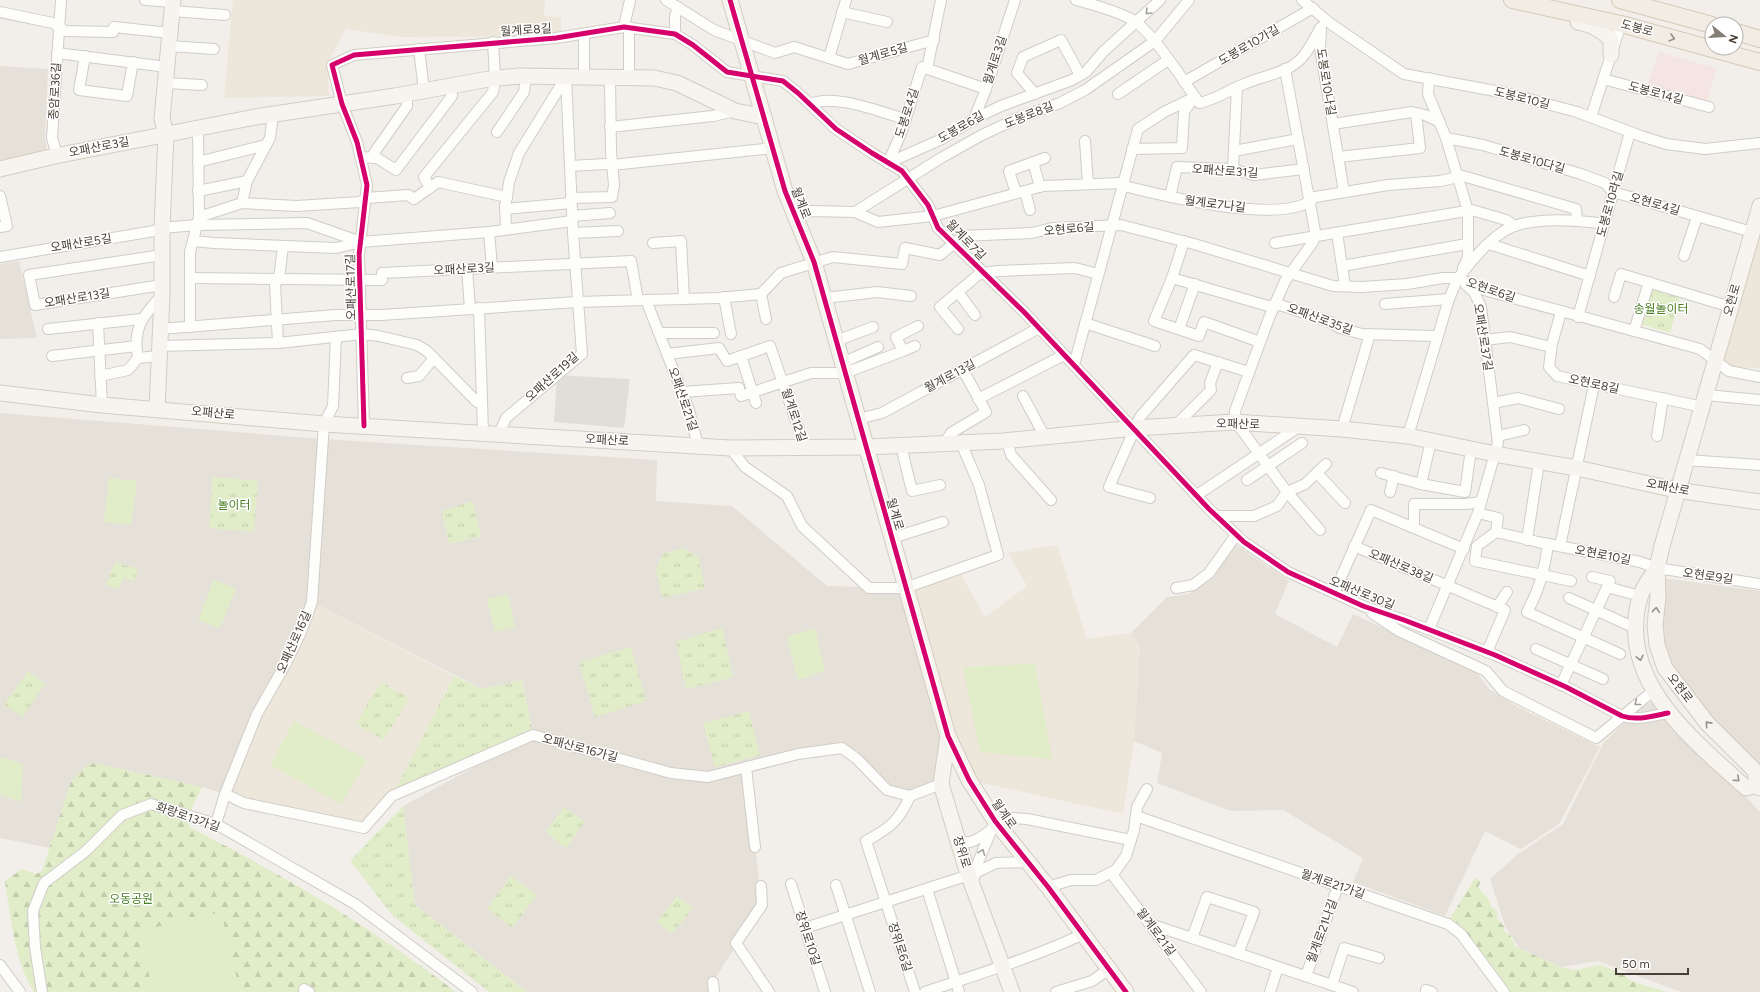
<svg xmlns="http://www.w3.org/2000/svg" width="1760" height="992" font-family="Figtree,'Noto Sans KR',sans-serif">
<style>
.residential{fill:#e6e1d8}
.education{fill:#ede6da}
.medical{fill:#f4e5e2}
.grass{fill:url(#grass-tufts)}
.forest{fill:url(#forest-firs)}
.pitch{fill:#e1edc9}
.parking{fill:#e1deda}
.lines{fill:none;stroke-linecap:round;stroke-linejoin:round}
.street-casing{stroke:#d0cdc8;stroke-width:12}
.secondary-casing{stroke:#d2ccc1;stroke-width:17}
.primary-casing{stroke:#d5cab7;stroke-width:18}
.street{stroke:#fdfdfc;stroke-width:10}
.secondary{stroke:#f7f4ef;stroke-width:15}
.primary{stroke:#f1ece4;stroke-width:16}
.cycleway-casing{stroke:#fff;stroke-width:8}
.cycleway{stroke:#d6006c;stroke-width:5}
.oneway{stroke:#a29e99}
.oneway2{stroke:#948d84}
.oneway3{stroke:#979189}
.labels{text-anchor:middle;stroke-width:3;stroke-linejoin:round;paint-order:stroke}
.street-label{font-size:12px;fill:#484036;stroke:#fff}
.park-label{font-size:12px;fill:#4c7e25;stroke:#fff}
</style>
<defs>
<pattern id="grass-tufts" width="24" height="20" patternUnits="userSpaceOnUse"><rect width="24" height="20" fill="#e1edc9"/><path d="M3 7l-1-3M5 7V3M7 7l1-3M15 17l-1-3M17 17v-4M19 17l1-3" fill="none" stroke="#c3ccad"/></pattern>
<pattern id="forest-firs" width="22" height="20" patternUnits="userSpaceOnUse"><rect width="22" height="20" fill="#e1edc9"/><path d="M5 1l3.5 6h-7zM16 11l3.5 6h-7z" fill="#c3ccad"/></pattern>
</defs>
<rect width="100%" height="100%" fill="#f2efeb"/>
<g class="residential">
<path d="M0 66 48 69 45 138 47 151 0 163Z"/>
<path d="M19 261 37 338 0 339V264Z"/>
<path d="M0 413 323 439 657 460 656 501 732 506 827 586 905 588 948 736 941 784 910 796 887 790 842 748 746 767 762 905 713 982 714 992H527L415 905 403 806 533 735 522 680 482 689 312 602 225 794 202 787 93 763 71 781 50 848 0 838Z"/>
<path d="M1236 545 1289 581 1275 614 1337 647 1353 614 1476 671 1489 689 1518 707 1600 747 1559 824 1521 849 1485 831 1445 916 1353 882 1363 858 1283 810 1231 811 1157 783 1162 753 1134 741 1140 646 1131 633 1167 597 1188 594 1212 579Z"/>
<path d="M1663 578 1760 591V773L1658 661Z"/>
<path d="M1657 699 1760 812V992H1681L1598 961 1561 967 1519 948 1505 926 1490 879 1518 854 1563 824 1604 742 1642 707Z"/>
</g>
<g class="education">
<path d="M233 0H545L544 16 561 17V36L402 37 346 29 327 63 329 96 224 98Z"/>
<path d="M1760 232V368L1731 367 1721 360Z"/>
<path d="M1057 545 1087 639 1131 633 1140 646 1134 741 1123 814 969 780 905 588 958 569 985 617 1027 586 1008 553Z"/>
<path d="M312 602 454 676 392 796 364 828 225 794Z"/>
</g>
<path class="medical" d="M1659 52 1716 68 1707 103 1645 90Z"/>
<g class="grass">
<path d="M1653 284 1681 294 1670 333 1640 324Z"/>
<path d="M213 477 258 481 254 532 209 528Z"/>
<path d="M473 501 481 536 449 544 442 511Z"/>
<path d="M683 548 698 557 705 588 663 598 656 569 663 554Z"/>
<path d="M115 562 138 569 134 581 123 578 119 589 106 585Z"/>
<path d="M722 628 733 677 686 689 676 642Z"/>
<path d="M631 647 646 701 595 717 579 662Z"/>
<path d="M28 671 45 684 23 717 4 705Z"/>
<path d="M454 676 482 689 522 680 533 735 392 796Z"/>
<path d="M381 682 409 698 384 740 356 724Z"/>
<path d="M749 711 760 755 715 767 703 723Z"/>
<path d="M403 806 415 905 527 992H489L393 916 350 861Z"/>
<path d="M564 807 585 822 566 848 546 832Z"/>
<path d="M511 876 537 895 512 928 487 908Z"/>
<path d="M677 896 693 908 672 934 657 922Z"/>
</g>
<g class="forest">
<path d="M94 763 202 787 193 805 189 827C284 875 371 927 456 992H34C15 963 10 915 5 881L22 869 36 874 42 871 71 781 85 767Z"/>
<path d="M1475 878 1481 881 1478 887 1489 900 1491 907 1498 911 1497 919 1505 927 1504 931 1510 935 1516 947 1561 967 1574 970 1601 965 1623 974 1631 981 1667 992H1509L1461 926 1450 918Z"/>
</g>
<g class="pitch">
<path d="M109 478 137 481 131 525 104 522Z"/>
<path d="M214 580 236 588 220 628 198 620Z"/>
<path d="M508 594 515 627 495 632 487 599Z"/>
<path d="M815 628 825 671 798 680 787 637Z"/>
<path d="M1035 664 1052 759 980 752 963 667Z"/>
<path d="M294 721 367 760 341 804 270 765Z"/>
<path d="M0 757 23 764 21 802 0 795Z"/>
<path d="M221 912 240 992H153L139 931Z"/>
</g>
<path class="parking" d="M557 375 630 379 624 428 554 422Z"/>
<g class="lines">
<g class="street-casing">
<g id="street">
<path d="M145 0 173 2"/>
<path d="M666 0 714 30 775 53 794 47 848 64 934 40"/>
<path d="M1076 0C1094 5 1114 10 1131 19 1151 29 1185 83 1199 103 1215 100 1227 91 1242 85 1262 75 1291 74 1305 54 1311 46 1316 36 1321 27"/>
<path d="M1302 0 1331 24 1404 74 1506 93 1577 112 1641 136 1666 144 1705 149 1760 143"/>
<path d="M172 11 225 15"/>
<path d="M0 12 53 23 65 31 113 32 114 27 170 33"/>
<path d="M842 12 887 22"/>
<path d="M624 27 630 0"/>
<path d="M1321 30 1320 48 1344 192"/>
<path d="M584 34V77"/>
<path d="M675 34V16L678 7"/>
<path d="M169 46 214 49"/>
<path d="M419 49 424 91"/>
<path d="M57 53 167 67"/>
<path d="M85 56 79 90 127 96 133 62"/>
<path d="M829 58 846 0"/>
<path d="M927 69 941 0"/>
<path d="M1285 69 1315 231 1313 242 1285 281 1269 318 1235 411 1236 422 1287 492 1320 530"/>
<path d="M629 77V27"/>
<path d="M1429 78 1428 94 1446 138 1468 211V257L1463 268"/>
<path d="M1603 79 1709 107"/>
<path d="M1184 82 1313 8"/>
<path d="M166 83 202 85"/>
<path d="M1035 94 1017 73 1023 57 1061 40 1080 75"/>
<path d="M1118 94 1168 60"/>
<path d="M810 104C835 93 879 112 906 119"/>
<path d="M1591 117 1621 24"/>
<path d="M974 119 986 89 1015 0"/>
<path d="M1333 124 1412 112 1425 115 1440 122"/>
<path d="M610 127 713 116 735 111"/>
<path d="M497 132 524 92 526 76"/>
<path d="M1446 138 1483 145 1581 174 1605 183 1613 192 1752 232"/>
<path d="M1085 141 1088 184"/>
<path d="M1132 149 1182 148 1184 112 1193 98"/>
<path d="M1234 151 1298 139"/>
<path d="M57 155 52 138 61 0"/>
<path d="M361 157 377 158 396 170 452 96 451 86"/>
<path d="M1338 157 1420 148 1416 113"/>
<path d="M373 158 374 153 407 106V94"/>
<path d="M198 162 266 145"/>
<path d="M1033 162 1040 187"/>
<path d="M888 163 942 139 974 119 1001 106 1072 80 1086 72 1103 52 1160 0"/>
<path d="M888 163 902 131 922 67 986 89"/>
<path d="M570 166 606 164 612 165 773 148"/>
<path d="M1233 169 1237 87"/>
<path d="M430 188 424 177 493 92 495 78 493 42"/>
<path d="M198 191 247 181 270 138 273 114"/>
<path d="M1025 191 1030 210"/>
<path d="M1016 193 1009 171 1045 158"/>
<path d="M0 196 7 226 0 227"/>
<path d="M1170 197 1177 167 1233 169 1254 175 1304 169"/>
<path d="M571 198 612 197 614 185 611 152 610 77"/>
<path d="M242 203 247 181"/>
<path d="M505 209 571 203"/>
<path d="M855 212 878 222 933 216 1043 186 1122 183 1128 187C1165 196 1287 227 1315 197L1388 185 1440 181 1463 176 1576 209 1577 220"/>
<path d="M794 213 812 211 855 212 941 158 980 136 1018 118 1060 103 1085 90 1155 41 1189 0"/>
<path d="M572 216 610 213"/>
<path d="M199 217 242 203 297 206 360 202 366 198 408 195 414 199 438 182 507 197"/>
<path d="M506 229 505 206 507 197 509 182 519 153 566 77"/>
<path d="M489 232 492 267"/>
<path d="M573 233 618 231"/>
<path d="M1337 233 1345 286"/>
<path d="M193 241 214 243 336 248 361 242"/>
<path d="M1184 241 1172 278 1154 321 1199 336 1204 322 1260 342"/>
<path d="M653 243 681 241 684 299"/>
<path d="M1275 243 1472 210 1506 220 1515 226"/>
<path d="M1489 244 1590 276"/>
<path d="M162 255 29 275 35 305 162 285"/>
<path d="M1684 256 1697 217"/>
<path d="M0 257 154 231 162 228 197 225 307 223 361 242 489 232 572 221"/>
<path d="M1342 266 1467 244"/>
<path d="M467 268 470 309"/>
<path d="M191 278 382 280V273L631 261 638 300"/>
<path d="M1172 278 1268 306 1280 305 1328 321 1340 328 1362 334 1436 336"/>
<path d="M958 292 975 315"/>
<path d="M761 294 766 319"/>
<path d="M724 297 731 334"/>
<path d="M1614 297 1621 274 1731 307"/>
<path d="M825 298 877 292 911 296"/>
<path d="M646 300 689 410 698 446"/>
<path d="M1385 304 1449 299"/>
<path d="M479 308 483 432"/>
<path d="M1561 312 1552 344 1549 367 1557 376 1703 407"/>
<path d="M1578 317 1630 132"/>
<path d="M98 323 102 405"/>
<path d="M1085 323 1155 346"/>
<path d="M190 327V252L199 217 198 128"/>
<path d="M48 329 141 319"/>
<path d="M160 329 336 315H381L577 302 718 298 761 294 781 273 833 257 902 264 905 248 940 255 963 236 1032 233 1052 228 1121 225 1194 244 1333 286 1362 287 1407 284 1443 278H1458L1484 290 1700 349 1729 371 1760 377"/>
<path d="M958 329 940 307 978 275 985 273 998 271 1075 268 1098 274"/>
<path d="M1179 329 1195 284"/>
<path d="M1634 331 1649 282"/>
<path d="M659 333H714"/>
<path d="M1485 340 1510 337 1551 347"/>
<path d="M836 341 873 327"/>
<path d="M278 343 275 284 279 279 283 246"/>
<path d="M159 346 278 343 362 334 379 336 417 345 427 351 477 402 482 403"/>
<path d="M903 351 915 346"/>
<path d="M667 354 719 348 727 361 770 346 805 447"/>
<path d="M52 356 136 346"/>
<path d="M741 356 756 403"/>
<path d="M138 358C132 328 143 316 162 295"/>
<path d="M842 363 878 347"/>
<path d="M1074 365 1138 129 1164 112 1195 97"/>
<path d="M100 376 128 370 138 358 159 356"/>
<path d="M407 378 419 376 434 358"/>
<path d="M682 392 739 388 741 396 811 373H845L903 351 896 337 918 326"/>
<path d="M1706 395 1760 400"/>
<path d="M1023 396 1045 437"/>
<path d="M978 399 1064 355"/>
<path d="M1493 403 1518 398 1559 409"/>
<path d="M858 419 882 413 1039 328"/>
<path d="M364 426 359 255 367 185 357 142 342 104 332 65 354 55 556 38 624 27 675 34 693 45 727 72 783 81 798 93 836 129 872 153 902 171 928 205 938 228 1024 312 1209 509 1244 542 1288 572 1363 606 1404 620 1495 655 1566 687 1622 716C1637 721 1653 716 1668 713"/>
<path d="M1175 426 1211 390 1210 383 1218 362"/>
<path d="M1342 429 1370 334"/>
<path d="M499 433 506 418 582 354 573 233 566 77"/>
<path d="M1408 436 1449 299C1452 292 1455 284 1459 277 1474 258 1496 229 1521 224 1549 218 1577 220 1604 224"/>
<path d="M1498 436 1524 430"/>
<path d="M1657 436 1663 398"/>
<path d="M1007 441 1011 455 1051 500"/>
<path d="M1431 441 1421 484 1465 492 1471 449"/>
<path d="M944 444 951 433 986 412 963 370"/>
<path d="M901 446 912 491 940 485"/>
<path d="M730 448 745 467 787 496 802 526 869 588H905L998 555 979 485 961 443"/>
<path d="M1686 460 1760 465"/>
<path d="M1317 473 1345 503"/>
<path d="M1381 473 1421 484"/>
<path d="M1247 480 1302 443"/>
<path d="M1390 492 1394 476"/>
<path d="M1197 495 1300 426"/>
<path d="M1150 498 1109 487 1140 417 1194 355 1249 372"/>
<path d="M1478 513 1498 518 1496 532 1538 542 1640 562 1657 568 1760 584"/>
<path d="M1216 516H1254L1277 506 1287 492 1305 484 1326 464"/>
<path d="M1414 527V504H1466L1481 502"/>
<path d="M1496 532 1477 546 1475 561 1571 581"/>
<path d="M892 538 943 522"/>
<path d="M1527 540 1539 462"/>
<path d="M1548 544C1545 569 1539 591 1527 612L1620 654"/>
<path d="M1354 546 1505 610 1487 652"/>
<path d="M1560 546 1594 385"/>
<path d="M1607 587 1640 596"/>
<path d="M1176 588 1193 585 1209 573 1236 535"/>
<path d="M1334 593 1371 510 1464 549"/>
<path d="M1569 598 1635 628"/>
<path d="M1497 607 1507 592"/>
<path d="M1372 613 1399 631 1486 671 1503 691 1596 738 1653 691"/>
<path d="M1429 629 1478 513 1498 443 1481 307 1474 292 1466 285"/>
<path d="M1536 649 1603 679"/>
<path d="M1561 685 1610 581 1592 577"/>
<path d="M746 767 755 847"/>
<path d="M225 794 244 803 364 828 392 796 533 735 671 773 708 777 798 754 842 748 857 759 887 790 910 796 941 784"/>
<path d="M910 796C899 821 890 828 866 841L915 992"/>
<path d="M1136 816 1448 924 1461 934 1504 992"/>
<path d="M216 824 225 794 257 714 285 665 301 632 312 602 324 424 333 406 336 337"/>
<path d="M958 839C970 847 979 838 990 831"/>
<path d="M975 873 996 863 1028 862"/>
<path d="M1111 873 1201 992"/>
<path d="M791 884 825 992"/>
<path d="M972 884 979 860 995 821 1013 818 1027 819 1131 840"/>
<path d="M836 885 870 992"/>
<path d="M761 886 762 905 736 943 769 992"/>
<path d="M1048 887 1071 880H1096L1116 870 1126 856 1134 830 1137 807 1147 789"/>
<path d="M927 889 959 992"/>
<path d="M1150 924 1353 992"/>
<path d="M805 928 969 875"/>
<path d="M1192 938 1207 897 1254 912 1238 954"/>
<path d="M0 965 20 992"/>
<path d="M1306 976 1338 886"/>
<path d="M713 982 714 992"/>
<path d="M1332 985 1344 948 1379 958"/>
<path d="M304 989 309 992"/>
<path d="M42 992 35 947 33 911 44 883 86 851 122 815 151 804 216 824 355 904 472 992"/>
<path d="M925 992C978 974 1033 958 1083 934"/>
<path d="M1056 992 1092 981 1109 969"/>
<path d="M1270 992 1278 967"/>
<path d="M1426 992V990L1432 992"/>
</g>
</g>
<g class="secondary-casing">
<g id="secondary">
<path d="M730 0 785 191 814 262 948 736 969 780 995 821 1048 887 1126 992"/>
<path d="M1578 22C1592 25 1601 29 1611 40V55"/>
<path d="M0 169 55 156 255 117 395 96 489 79 519 76 654 78 677 83 735 111 764 117"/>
<path d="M1760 206 1662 546 1657 568 1658 597 1655 625 1657 645 1665 668 1707 723 1755 771 1757 785 1760 788"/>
<path d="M0 393 102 405 324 424 730 448 866 447 1003 441 1135 428 1234 422 1342 429 1408 436 1500 455 1577 468 1676 490 1760 502"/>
<path d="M157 409 162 295V228L166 134 162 119 173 0"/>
<path d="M1657 568C1651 577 1643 587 1640 597 1616 680 1692 739 1746 788L1757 785"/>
<path d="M948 736 941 784 967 871 1012 992"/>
</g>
</g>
<g class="primary-casing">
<g id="primary">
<path d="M1512 0 1621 24 1760 62"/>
<path d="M1620 0 1712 25"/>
<path d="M1736 32 1760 39"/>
</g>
</g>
<use href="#street" class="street"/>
<use href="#secondary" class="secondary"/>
<use href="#primary" class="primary"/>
<g class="cycleway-casing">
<g id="cycleway">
<path d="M730 0 785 191 814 262 948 736 969 780 995 821 1048 887 1126 992"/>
<path d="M364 426 359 255 367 185 357 142 342 104 332 65 354 55 556 38 624 27 675 34 693 45 727 72 783 81 798 93 836 129 872 153 902 171 928 205 938 228 1024 312 1209 509 1244 542 1288 572 1363 606 1404 620 1495 655 1566 687 1622 716C1637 721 1653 716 1668 713"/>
</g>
</g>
<use href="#cycleway" class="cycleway"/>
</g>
<defs><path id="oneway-chevron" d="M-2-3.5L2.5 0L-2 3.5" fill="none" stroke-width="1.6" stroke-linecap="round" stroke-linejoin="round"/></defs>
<g class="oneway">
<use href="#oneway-chevron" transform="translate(1148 12) rotate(135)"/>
<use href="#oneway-chevron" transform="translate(1637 703) rotate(141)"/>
<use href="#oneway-chevron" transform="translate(982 852) rotate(-69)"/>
</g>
<use class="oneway2" href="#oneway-chevron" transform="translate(1672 38) rotate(15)"/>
<g class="oneway3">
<use href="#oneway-chevron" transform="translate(1656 610) rotate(-84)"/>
<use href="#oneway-chevron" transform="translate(1640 658) rotate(78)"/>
<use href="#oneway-chevron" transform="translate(1708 724) rotate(-132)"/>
<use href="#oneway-chevron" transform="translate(1737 779) rotate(42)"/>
</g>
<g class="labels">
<g class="street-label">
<text transform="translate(1637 28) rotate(15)" y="4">도봉로</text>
<text transform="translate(526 30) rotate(-4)" y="4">월계로8길</text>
<text transform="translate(1249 45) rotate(-30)" y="4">도봉로10가길</text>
<text transform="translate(883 54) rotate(-16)" y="4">월계로5길</text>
<text transform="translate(995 60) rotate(-72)" y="4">월계로3길</text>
<text transform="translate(1326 82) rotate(81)" y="4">도봉로10나길</text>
<text transform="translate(55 91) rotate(-87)" y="4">종암로36길</text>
<text transform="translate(1656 93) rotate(15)" y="4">도봉로14길</text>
<text transform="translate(1522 98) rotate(14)" y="4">도봉로10길</text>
<text transform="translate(907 113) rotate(-72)" y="4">도봉로4길</text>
<text transform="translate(1029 115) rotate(-22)" y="4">도봉로8길</text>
<text transform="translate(961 127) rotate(-30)" y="4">도봉로6길</text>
<text transform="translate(99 147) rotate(-11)" y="4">오패산로3길</text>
<text transform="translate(1532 160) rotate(16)" y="4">도봉로10다길</text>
<text transform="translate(1225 171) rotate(4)" y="4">오패산로31길</text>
<text transform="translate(801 203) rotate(69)" y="4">월계로</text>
<text transform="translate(1215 204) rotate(7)" y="4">월계로7나길</text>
<text transform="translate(1610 204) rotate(-74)" y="4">도봉로10라길</text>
<text transform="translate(1655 204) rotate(16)" y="4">오현로4길</text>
<text transform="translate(1069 229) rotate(-5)" y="4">오현로6길</text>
<text transform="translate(966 240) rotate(46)" y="4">월계로7길</text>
<text transform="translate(81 243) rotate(-9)" y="4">오패산로5길</text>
<text transform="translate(464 269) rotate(-3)" y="4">오패산로3길</text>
<text transform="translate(351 287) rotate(-91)" y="4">오패산로17길</text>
<text transform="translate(1491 290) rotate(19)" y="4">오현로6길</text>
<text transform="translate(77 298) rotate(-9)" y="4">오패산로13길</text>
<text transform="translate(1732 300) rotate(-74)" y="4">오현로</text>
<text transform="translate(1320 319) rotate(20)" y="4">오패산로35길</text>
<text transform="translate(1483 337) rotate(81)" y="4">오패산로37길</text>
<text transform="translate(950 376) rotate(-28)" y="4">월계로13길</text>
<text transform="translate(552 377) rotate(-42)" y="4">오패산로19길</text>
<text transform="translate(1594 384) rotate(12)" y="4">오현로8길</text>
<text transform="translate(683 399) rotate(71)" y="4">오패산로21길</text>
<text transform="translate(213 413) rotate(5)" y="4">오패산로</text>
<text transform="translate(794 415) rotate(72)" y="4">월계로12길</text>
<text transform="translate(1238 424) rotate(1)" y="4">오패산로</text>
<text transform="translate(607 440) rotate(3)" y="4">오패산로</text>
<text transform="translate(1668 487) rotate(11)" y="4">오패산로</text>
<text transform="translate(895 514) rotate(74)" y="4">월계로</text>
<text transform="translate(1603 555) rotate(11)" y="4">오현로10길</text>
<text transform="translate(1401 566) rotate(23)" y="4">오패산로38길</text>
<text transform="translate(1708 576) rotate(8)" y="4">오현로9길</text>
<text transform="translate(1362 593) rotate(22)" y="4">오패산로30길</text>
<text transform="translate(294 642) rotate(-66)" y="4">오패산로16길</text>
<text transform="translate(1680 688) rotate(53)" y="4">오현로</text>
<text transform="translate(580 748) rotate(15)" y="4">오패산로16가길</text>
<text transform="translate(1004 814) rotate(55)" y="4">월계로</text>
<text transform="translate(188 817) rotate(19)" y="4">화랑로13가길</text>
<text transform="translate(962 852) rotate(73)" y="4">장위로</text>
<text transform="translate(1333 884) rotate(19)" y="4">월계로21가길</text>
<text transform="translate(1322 931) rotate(-70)" y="4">월계로21나길</text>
<text transform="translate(1156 932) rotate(53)" y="4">월계로21길</text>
<text transform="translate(808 938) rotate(72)" y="4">장위로10길</text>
<text transform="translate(900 947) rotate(72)" y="4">장위로6길</text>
</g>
<g class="park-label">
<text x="1661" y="313">송월놀이터</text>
<text x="234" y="509">놀이터</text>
<text x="131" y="903">오동공원</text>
</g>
</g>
<g transform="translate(1724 36) rotate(108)"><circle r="19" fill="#ffffff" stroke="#b6b3af"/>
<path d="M0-3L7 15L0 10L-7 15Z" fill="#847d75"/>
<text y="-6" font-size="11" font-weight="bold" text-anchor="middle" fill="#484036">N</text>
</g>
<path d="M1616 968v6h72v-6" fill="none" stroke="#484036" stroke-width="2"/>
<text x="1622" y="968" font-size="12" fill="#484036" stroke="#ffffff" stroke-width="3" paint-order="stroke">50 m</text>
</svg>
